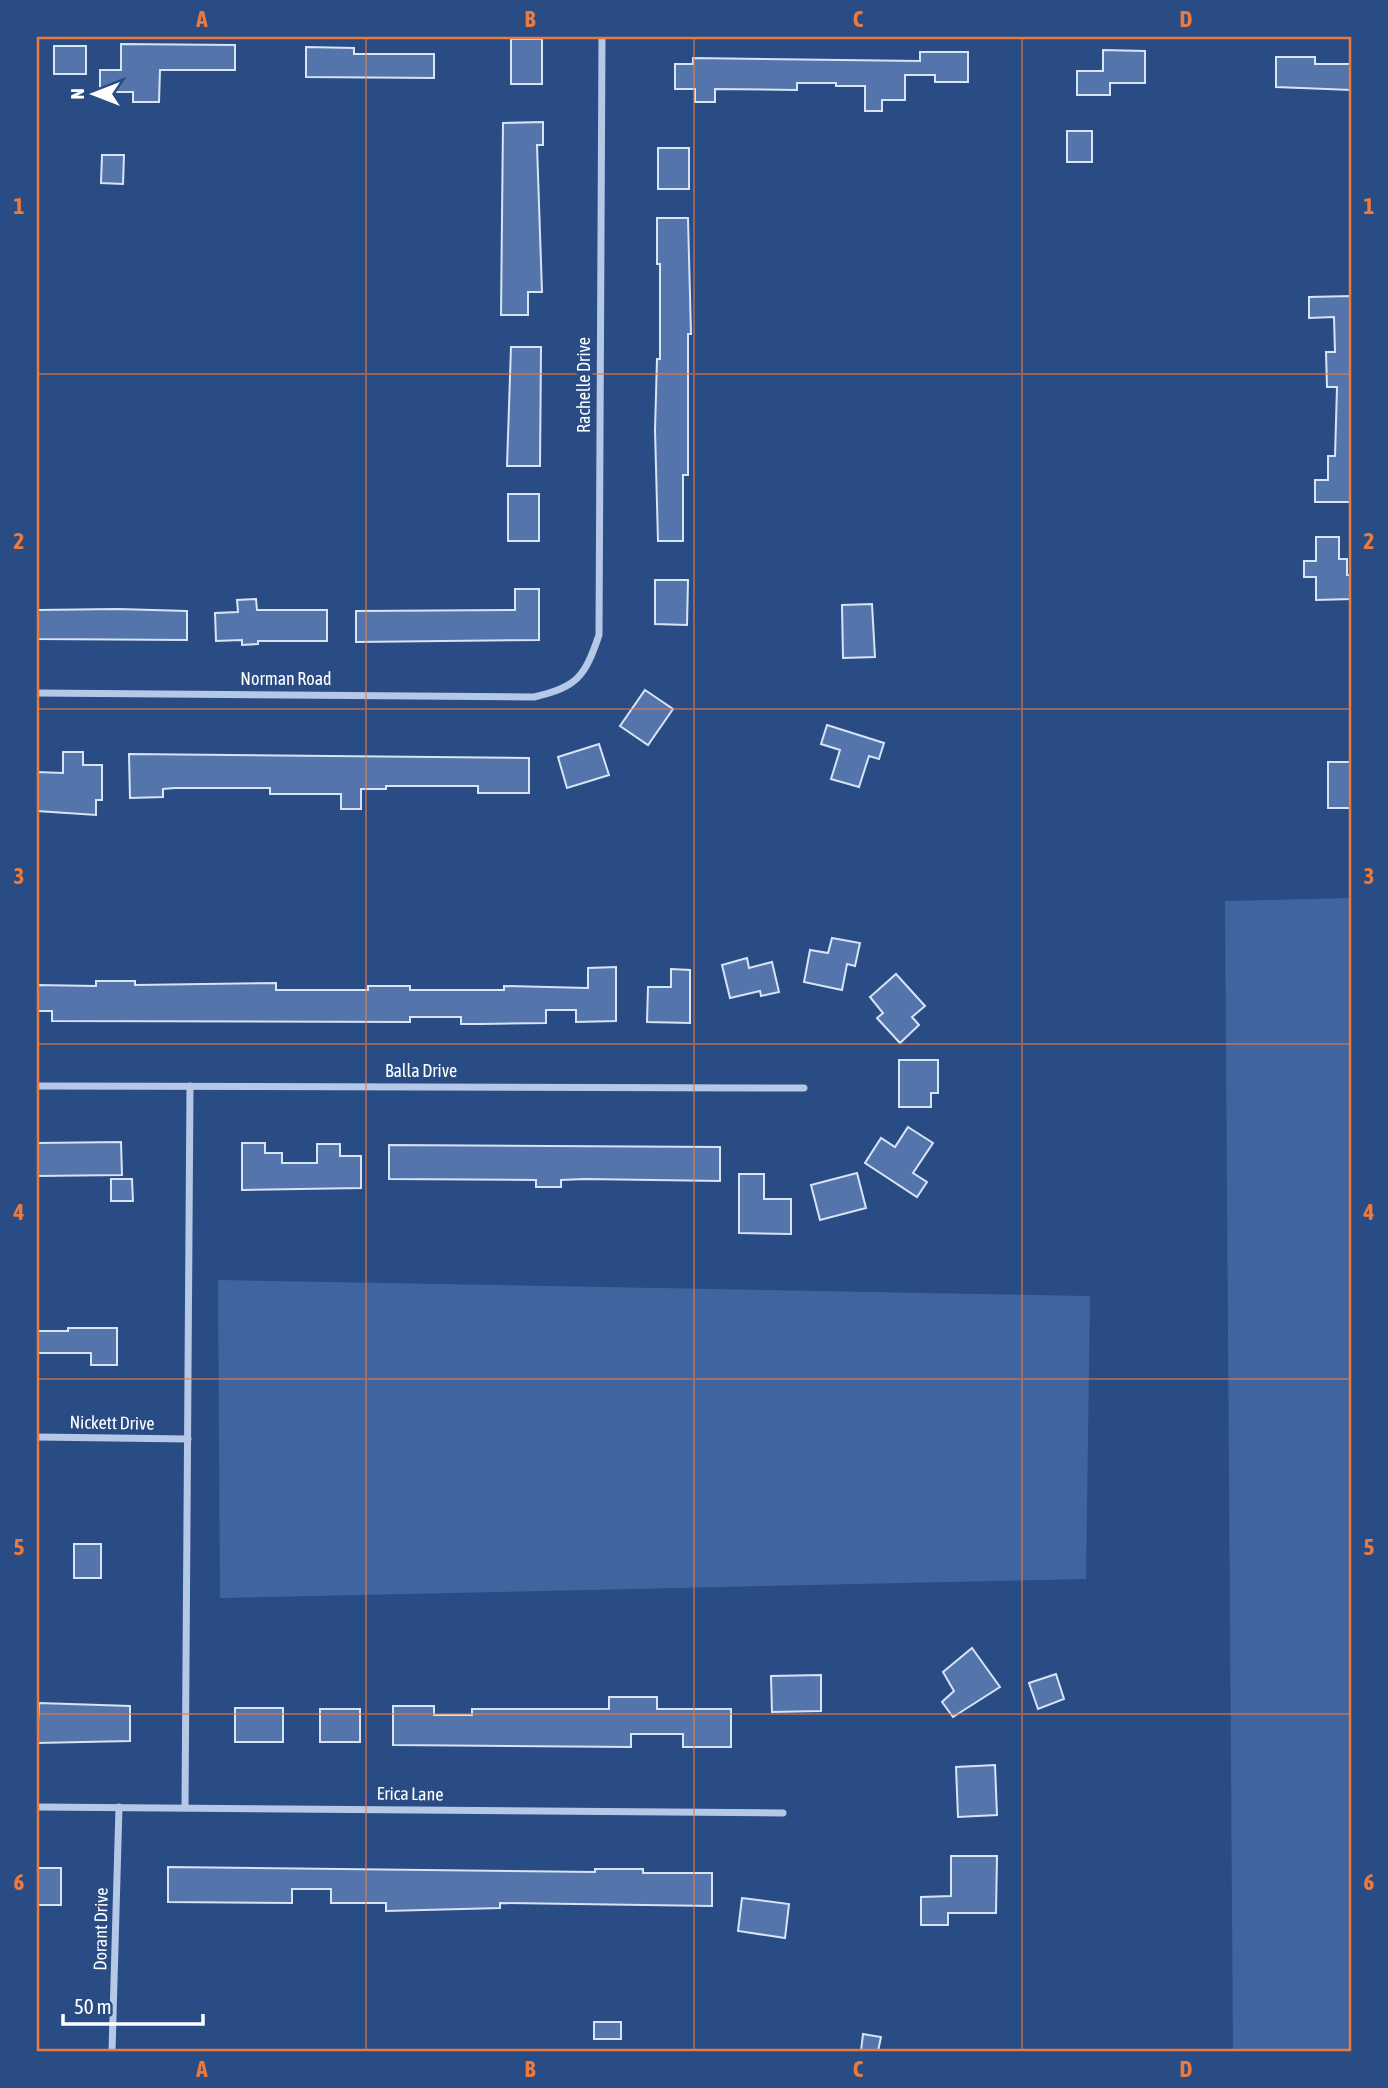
<svg xmlns="http://www.w3.org/2000/svg" width="1388" height="2088" font-family="'Asap Condensed',sans-serif">
<style>
.green{fill:#3f65a1}
.building{fill:#5375ac;stroke:#d8e4f6;stroke-width:2}
.lines{fill:none;stroke-linecap:round;stroke-linejoin:round}
.street{stroke:#b5c8e7;stroke-width:7}
.grid{fill:none;stroke:#ed7a3d;stroke-width:2;stroke-opacity:0.55}
.labels{text-anchor:middle;stroke-width:7;stroke-linejoin:round;paint-order:stroke}
.street-label{font-size:18px;fill:#fff;stroke:#2a4c85}
.neatline{fill:none;stroke:#ed7a3d;stroke-width:2.5}
.grid-label{font-size:23px;text-anchor:middle;font-weight:bold;fill:#ed7a3d}
</style>
<rect width="100%" height="100%" fill="#2a4c85"/>
<g class="green">
<path d="M1351 898V2051H1233L1225 901Z"/>
<path d="M218 1280 1090 1296 1086 1579 220 1598Z"/>
</g>
<g class="building">
<rect x="511" y="39" width="31" height="45"/>
<path d="M121 44 235 45V70H160L159 102H133V92H100V70H121Z"/>
<rect x="54" y="46" width="32" height="28"/>
<path d="M306 47 354 48V54H434V78L306 77Z"/>
<path d="M1103 50 1145 51V83H1110V95H1077V71H1103Z"/>
<path d="M920 52H968V82H935V75H905V100H882V111H865V86H836V83H797V90L715 89V102H695V89H675V64H693V58L920 61Z"/>
<path d="M1276 57H1315V64H1351V90L1276 87Z"/>
<path d="M543 122V145H537L542 292H528V315H501L503 123Z"/>
<rect x="1067" y="131" width="25" height="31"/>
<rect x="658" y="148" width="31" height="41"/>
<path d="M102 155H124L123 184 101 183Z"/>
<path d="M657 218H688L691 334H688V475H683V541H658L655 430 657 359H660V264H657Z"/>
<path d="M1351 296V502H1315V480H1328V456H1335L1337 387H1327L1326 352H1335L1334 317 1309 318V297Z"/>
<path d="M511 347H541L540 466H507Z"/>
<rect x="508" y="494" width="31" height="47"/>
<path d="M1316 537H1339V559H1347V575H1351V599L1316 600V577H1304V561H1316Z"/>
<path d="M655 580H688L687 625 655 624Z"/>
<path d="M515 589H539V640L356 642V611L515 610Z"/>
<path d="M256 599 257 610H327V641H258V644L242 645V640L216 641 215 613 238 612 237 600Z"/>
<path d="M872 604 875 657 843 658 842 605Z"/>
<path d="M118 609 187 611V640L37 639V610Z"/>
<path d="M645 690 673 709 648 745 620 726Z"/>
<path d="M827 725 884 743 879 759 869 756 859 787 831 779 840 750 821 744Z"/>
<path d="M599 744 609 775 567 788 558 757Z"/>
<path d="M63 752H83V765H102V800H96V815L37 811V772L63 773Z"/>
<path d="M129 754 529 758V793H478V786H386V789H361V809H341V794H270V788H175L163 789V797L130 798Z"/>
<rect x="1328" y="762" width="23" height="46"/>
<path d="M832 938 860 943 855 966 847 964 842 990 804 982 810 950 828 953Z"/>
<path d="M747 958 749 968 772 962 779 992 761 996 760 991 730 998 722 965Z"/>
<path d="M616 967V1021L576 1022V1010H546V1023L481 1024H461V1017H410V1022L52 1021V1011H37V985L96 986V981H135V985L276 983V990H368V986H410V990H504V986L588 988V968Z"/>
<path d="M671 969 690 970V1023L647 1022 648 987H671Z"/>
<path d="M896 974 925 1006 912 1017 919 1025 900 1043 877 1018 883 1013 870 997Z"/>
<path d="M899 1060H938V1093H931V1107H899Z"/>
<path d="M908 1127 933 1143 913 1173 927 1182 917 1197 865 1163 881 1138 895 1147Z"/>
<path d="M121 1142 122 1175 37 1176V1143Z"/>
<path d="M242 1143H265V1153H282V1163H317V1144H340V1156H361V1188L242 1190Z"/>
<path d="M389 1145 720 1147V1181L585 1179 561 1180V1187H536V1180L389 1179Z"/>
<path d="M857 1173 866 1208 820 1220 811 1185Z"/>
<path d="M739 1174H764V1199H791V1234L739 1233Z"/>
<path d="M111 1179H132L133 1201H111Z"/>
<path d="M68 1328H117V1365H91V1353H37V1331H68Z"/>
<rect x="74" y="1544" width="27" height="34"/>
<path d="M972 1648 1000 1687 953 1717 942 1702 954 1691 943 1672Z"/>
<path d="M1056 1674 1064 1699 1038 1709 1029 1683Z"/>
<path d="M821 1675V1711L772 1712 771 1676Z"/>
<path d="M609 1697H657V1709H731V1747H683V1734H631V1747L393 1745V1706H434V1715H472V1709H609Z"/>
<path d="M39 1703 130 1706V1741L37 1743Z"/>
<rect x="235" y="1708" width="48" height="34"/>
<rect x="320" y="1709" width="40" height="33"/>
<path d="M995 1765 997 1815 958 1817 956 1767Z"/>
<path d="M951 1856H997L996 1913H948V1925H921V1897L951 1896Z"/>
<path d="M168 1867 595 1872V1869H643V1873H712V1906L500 1903V1908L386 1911V1903H331V1889H292V1903L168 1902Z"/>
<rect x="37" y="1868" width="24" height="37"/>
<path d="M742 1898 789 1904 785 1938 738 1931Z"/>
<rect x="594" y="2022" width="27" height="17"/>
<path d="M863 2034 881 2037 878 2051H861Z"/>
</g>
<g class="lines">
<g class="street">
<path d="M37 693 534 697C578 687 585 676 599 635L602 37"/>
<path d="M37 1086 804 1088"/>
<path d="M37 1437 188 1439"/>
<path d="M37 1807 783 1813"/>
<path d="M185 1808 190 1086"/>
<path d="M112 2051 119 1807"/>
</g>
</g>
<path class="grid" d="M366 37V2051M694 37V2051M1022 37V2051M37 374H1351M37 709H1351M37 1044H1351M37 1379H1351M37 1714H1351"/>
<g class="labels">
<g class="street-label">
<text transform="translate(584 385) rotate(-90)" y="6">Rachelle Drive</text>
<text x="286" y="685">Norman Road</text>
<text x="421" y="1077">Balla Drive</text>
<text transform="translate(112 1423) rotate(1)" y="6">Nickett Drive</text>
<text transform="translate(410 1794) rotate(1)" y="6">Erica Lane</text>
<text transform="translate(101 1929) rotate(-89)" y="6">Dorant Drive</text>
</g>
</g>
<rect width="1388" height="2088" fill="none" stroke="#2a4c85" stroke-width="77"/>
<g transform="translate(94 94) rotate(270)" stroke="#2a4c85" stroke-width="5" paint-order="stroke">
<path d="M0-5L12 26L0 18L-12 26Z" fill="#ffffff"/>
<text y="-10" font-size="19" font-weight="bold" text-anchor="middle" fill="#ffffff">N</text>
</g>
<path d="M63 2014v10h140v-10" fill="none" stroke="#ffffff" stroke-width="3.5"/>
<text x="74" y="2014" font-size="21" fill="#ffffff" stroke="#2a4c85" stroke-width="5" paint-order="stroke">50 m</text>
<rect x="38" y="38" width="1312" height="2012" class="neatline"/>
<g class="grid-label">
<text x="202" y="27">A</text>
<text x="530" y="27">B</text>
<text x="858" y="27">C</text>
<text x="1186" y="27">D</text>
<text x="19" y="214">1</text>
<text x="1369" y="214">1</text>
<text x="19" y="549">2</text>
<text x="1369" y="549">2</text>
<text x="19" y="884">3</text>
<text x="1369" y="884">3</text>
<text x="19" y="1220">4</text>
<text x="1369" y="1220">4</text>
<text x="19" y="1555">5</text>
<text x="1369" y="1555">5</text>
<text x="19" y="1890">6</text>
<text x="1369" y="1890">6</text>
<text x="202" y="2077">A</text>
<text x="530" y="2077">B</text>
<text x="858" y="2077">C</text>
<text x="1186" y="2077">D</text>
</g>
</svg>
